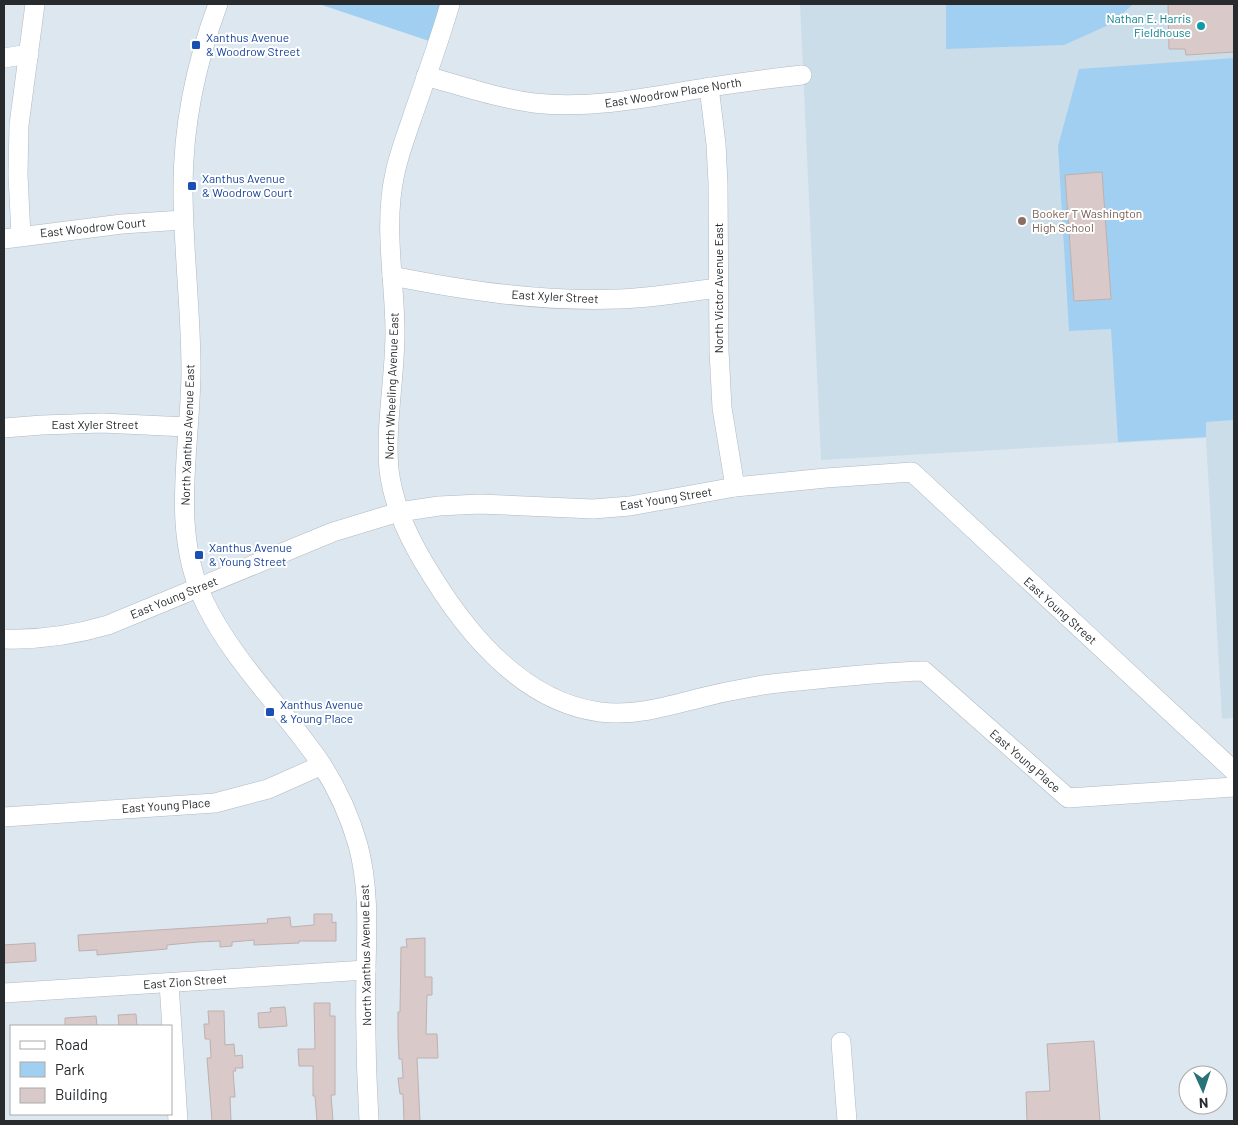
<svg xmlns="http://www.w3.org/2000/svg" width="1238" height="1125" font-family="Barlow,sans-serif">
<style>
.built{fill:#ccddea}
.green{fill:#a0cff2}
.building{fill:#d9cac9;stroke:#beb0af}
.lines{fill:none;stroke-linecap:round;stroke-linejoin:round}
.minor-casing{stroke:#afb9c2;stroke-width:20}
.minor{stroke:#fff;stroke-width:19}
.culture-dot{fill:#0f9aa8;stroke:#fff;stroke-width:2}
.transit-dot{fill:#1a4fb4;stroke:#fff;stroke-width:2}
.education-dot{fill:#8d6e63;stroke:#fff;stroke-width:2}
.labels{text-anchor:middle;stroke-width:4;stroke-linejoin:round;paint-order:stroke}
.culture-label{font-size:12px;fill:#0d838f;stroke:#fff;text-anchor:end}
.transit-label{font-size:12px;fill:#164399;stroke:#fff;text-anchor:start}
.street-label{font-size:12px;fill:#272b2e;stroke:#fff}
.education-label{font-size:12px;fill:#785e54;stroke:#fff;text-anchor:start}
</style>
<rect width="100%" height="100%" fill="#dde7f0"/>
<path class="built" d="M800 4H1234V718L1222 719 1206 438 821 460Z"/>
<g class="green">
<path d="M322 4H442L429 41 322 5Z"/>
<path d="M946 4H1133L1113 23 1064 45 946 49Z"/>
<path d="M1234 58V420L1206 422V437L1118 442 1111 329 1069 331 1058 146 1079 69Z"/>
</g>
<g class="building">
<path d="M1168 4H1234V52L1186 55 1185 49H1169Z"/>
<path d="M1102 172 1111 299 1074 301 1065 175Z"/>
<path d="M314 914H332V923L336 922V941H299V943L254 945V940L232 942V946L220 947V941L198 942 167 945V949L97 955V950L79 951 78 935 268 923 267 919 290 917 291 927 314 925Z"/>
<path d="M425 938V977H432V995H427L426 1034H437L438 1058H417L420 1121H404L403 1094H400L398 1078H403L402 1059H399L398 1035V1012H400L401 947H407L406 939Z"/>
<path d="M35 943 36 961 4 963V945Z"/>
<path d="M314 1003H330V1016H335V1095H331L333 1121H317L315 1096H313V1066H299L298 1049H315Z"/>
<path d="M285 1007 287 1026 259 1028 258 1013 271 1012 270 1008Z"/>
<path d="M208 1011H224L225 1045 234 1044 235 1056 242 1055 243 1068H235L236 1071H233L235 1097H230L231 1121H212L207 1058H211L210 1039H205L204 1024H209Z"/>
<path d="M136 1014 137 1026H119L118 1015Z"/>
<path d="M96 1016 97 1026H65V1018Z"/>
<path d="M1094 1041 1100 1121H1027L1026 1092 1050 1091 1047 1044Z"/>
</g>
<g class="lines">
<g class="minor-casing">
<g id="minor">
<path d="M218 4C196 63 183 124 183 188 183 249 191 309 191 370 191 448 169 529 205 603 234 663 285 710 322 765 338 790 350 817 358 845 369 886 367 927 366 968 365 1019 366 1071 369 1121"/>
<path d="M450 4C439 42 425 80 412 118 406 136 399 154 395 173 383 226 395 280 395 333 395 377 385 427 389 470 394 509 411 543 432 576 469 636 525 702 600 712 634 716 665 707 696 699 715 694 734 690 752 687 771 683 790 682 809 680 847 676 885 672 924 671L1068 798 1234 787"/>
<path d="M4 58 29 54"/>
<path d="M426 76C462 86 497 98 534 103 587 109 640 99 692 90 729 84 765 79 802 75"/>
<path d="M709 87 716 144 718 183 719 351 722 408 735 487"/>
<path d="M21 236 18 175 19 125 35 4"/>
<path d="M4 239 122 224 183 220"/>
<path d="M392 276C467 291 543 302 619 299 652 298 685 292 718 288"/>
<path d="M4 428 42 425 102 423 187 427"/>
<path d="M4 639C39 640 74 635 108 625L333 532 399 512 439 506 480 504 593 509 630 506 735 487 826 478 912 472 1234 771"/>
<path d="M4 817 215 803 268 789 322 765"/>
<path d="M169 983 178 1121"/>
<path d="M4 993 366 970"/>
<path d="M841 1042 847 1121"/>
</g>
</g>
<use href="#minor" class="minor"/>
</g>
<circle class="culture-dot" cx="1201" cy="26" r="5"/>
<g class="transit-dot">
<rect x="191" y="40" width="10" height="10" rx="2.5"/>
<rect x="187" y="181" width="10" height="10" rx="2.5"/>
<rect x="194" y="550" width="10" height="10" rx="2.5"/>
<rect x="265" y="707" width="10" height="10" rx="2.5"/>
</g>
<circle class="education-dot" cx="1022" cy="221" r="5"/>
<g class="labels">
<g class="culture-label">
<text x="1191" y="23">Nathan E. Harris<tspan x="1191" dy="14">Fieldhouse</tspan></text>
</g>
<g class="transit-label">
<text x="206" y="42">Xanthus Avenue<tspan x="206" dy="14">&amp; Woodrow Street</tspan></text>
<text x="202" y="183">Xanthus Avenue<tspan x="202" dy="14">&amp; Woodrow Court</tspan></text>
<text x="209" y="552">Xanthus Avenue<tspan x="209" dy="14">&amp; Young Street</tspan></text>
<text x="280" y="709">Xanthus Avenue<tspan x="280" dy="14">&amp; Young Place</tspan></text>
</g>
<g class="street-label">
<text transform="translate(673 93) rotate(-9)" y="4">East Woodrow Place North</text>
<text transform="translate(93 228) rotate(-6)" y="4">East Woodrow Court</text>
<text transform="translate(719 288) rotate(-90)" y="4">North Victor Avenue East</text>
<text transform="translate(555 297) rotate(3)" y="4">East Xyler Street</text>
<text transform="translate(392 386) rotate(-88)" y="4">North Wheeling Avenue East</text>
<text x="95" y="429">East Xyler Street</text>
<text transform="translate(188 435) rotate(-88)" y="4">North Xanthus Avenue East</text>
<text transform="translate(666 499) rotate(-9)" y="4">East Young Street</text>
<text transform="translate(174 598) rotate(-22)" y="4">East Young Street</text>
<text transform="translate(1060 611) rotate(42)" y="4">East Young Street</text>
<text transform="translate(1025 761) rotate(41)" y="4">East Young Place</text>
<text transform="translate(166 806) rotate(-4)" y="4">East Young Place</text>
<text transform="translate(366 955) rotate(-91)" y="4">North Xanthus Avenue East</text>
<text transform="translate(185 982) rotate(-4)" y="4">East Zion Street</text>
</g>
<g class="education-label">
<text x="1032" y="218">Booker T Washington<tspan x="1032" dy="14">High School</tspan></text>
</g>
</g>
<rect width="1238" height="1125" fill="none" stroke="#272b2e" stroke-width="10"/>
<rect x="10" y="1025" width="162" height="90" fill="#ffffff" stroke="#a9aaab"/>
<rect x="20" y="1041" width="25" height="8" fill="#ffffff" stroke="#a9aaab"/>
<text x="55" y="1050" font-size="15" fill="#272b2e">Road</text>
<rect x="20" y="1062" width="25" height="15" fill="#a0cff2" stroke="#a9aaab"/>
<text x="55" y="1075" font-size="15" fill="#272b2e">Park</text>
<rect x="20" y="1088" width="25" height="15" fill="#d9cac9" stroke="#a9aaab"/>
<text x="55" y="1100" font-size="15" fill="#272b2e">Building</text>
<g transform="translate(1203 1090) rotate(177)"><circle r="24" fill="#ffffff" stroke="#a9aaab"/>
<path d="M0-4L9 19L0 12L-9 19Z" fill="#287278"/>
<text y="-8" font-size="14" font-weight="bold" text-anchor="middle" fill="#272b2e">N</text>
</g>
</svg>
